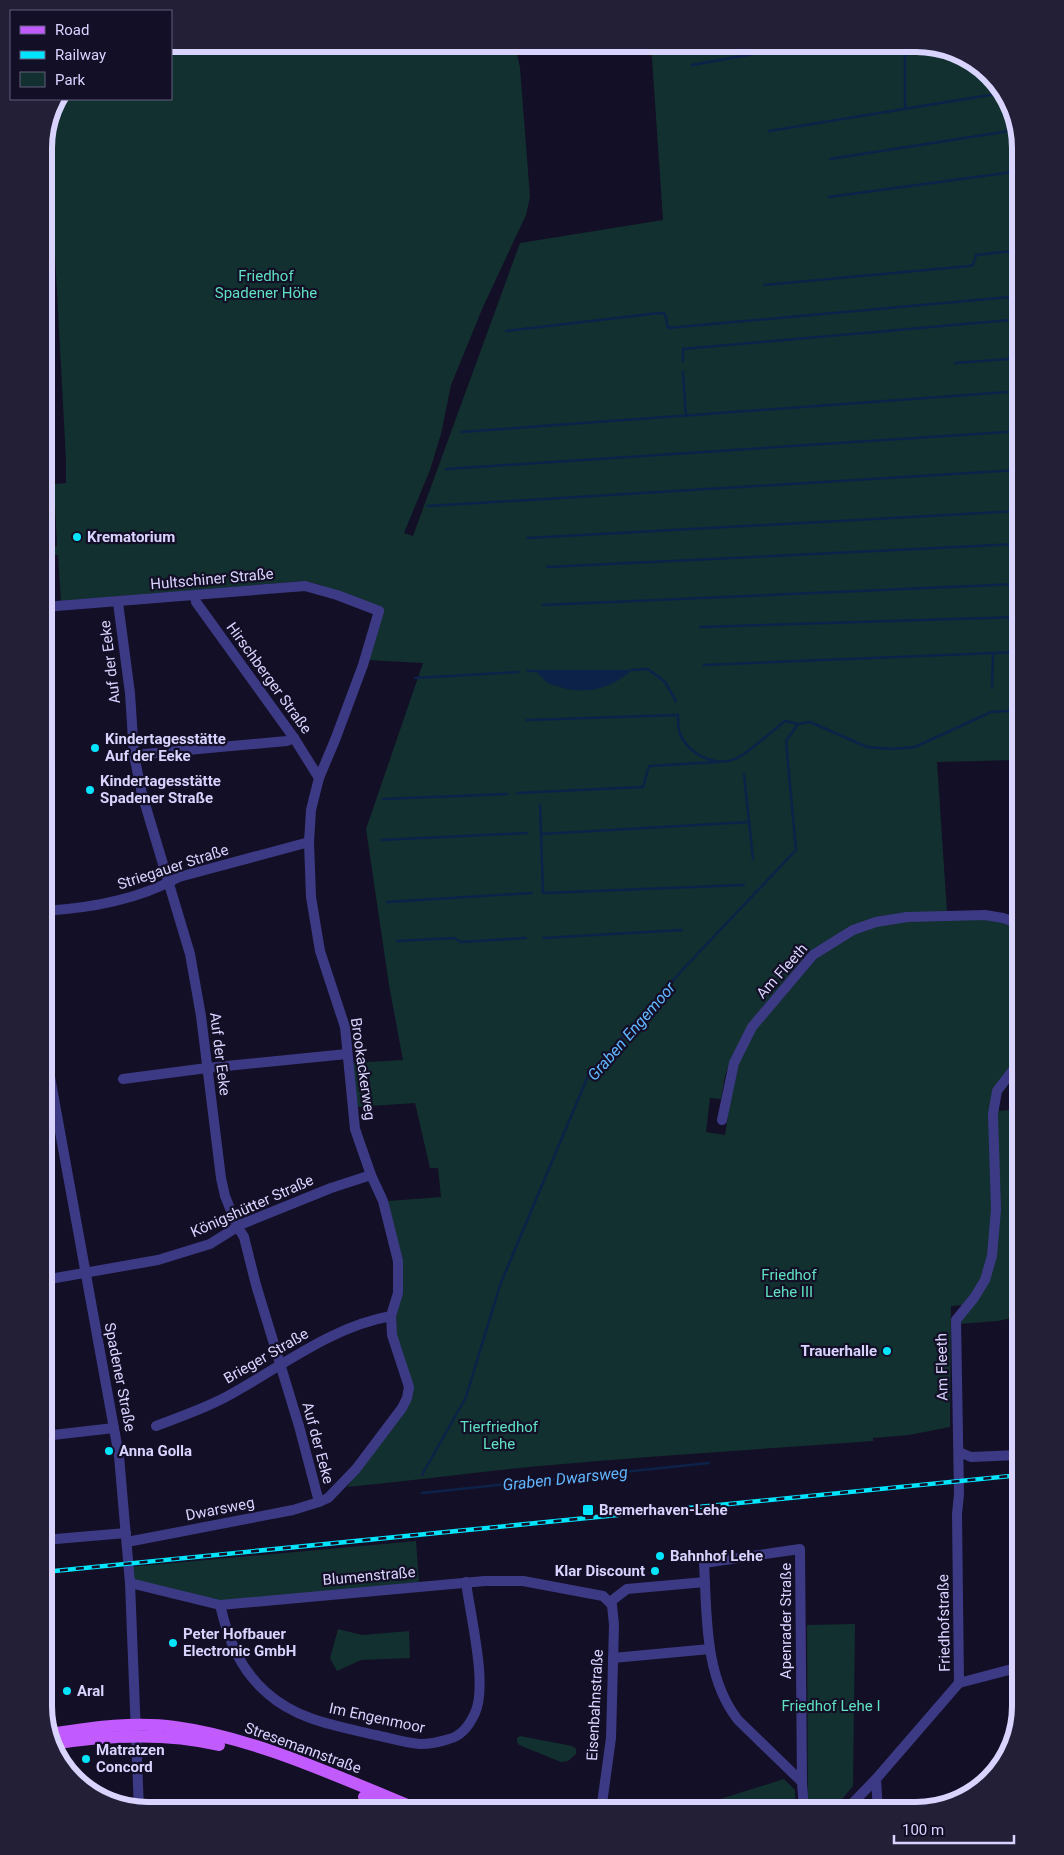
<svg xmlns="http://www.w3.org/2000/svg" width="1064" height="1855" font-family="Roboto,sans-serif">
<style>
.green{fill:#12302f}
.water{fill:#0c2248}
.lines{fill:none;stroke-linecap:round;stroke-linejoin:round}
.stream{stroke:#0c2248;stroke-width:2.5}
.minor{stroke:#3d3a85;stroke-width:10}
.major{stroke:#c25bff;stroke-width:12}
.rail-casing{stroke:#00e5ff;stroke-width:4.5}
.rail{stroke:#130f26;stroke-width:2.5;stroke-dasharray:8;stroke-linecap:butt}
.poi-dot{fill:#00e5ff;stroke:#130f26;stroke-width:2}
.labels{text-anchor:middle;stroke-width:4.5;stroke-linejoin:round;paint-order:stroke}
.park-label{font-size:15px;fill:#5fe0c0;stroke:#130f26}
.poi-label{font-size:15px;font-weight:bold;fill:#d9d4ff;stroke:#130f26;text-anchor:start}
.street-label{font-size:15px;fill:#d9d4ff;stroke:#130f26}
.water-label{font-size:16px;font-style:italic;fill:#62b6ff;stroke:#130f26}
.rim{fill:none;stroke:#d9d4ff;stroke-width:6}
</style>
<rect width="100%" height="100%" fill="#130f26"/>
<g class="green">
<path d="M171 44H515L520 68 530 197 526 215 483 307 451 385 441 434 430 470 404 533 413 536 520 243 663 220 651 44H923L974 62 1010 102 1020 148V760L937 762 947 912 854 926 808 953 751 1021 730 1063 725 1076 721 1099 710 1098 706 1132 725 1135 736 1063 755 1029 819 956 853 934 877 926 901 921 986 918 1020 928V1055L994 1091V1209L990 1255 984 1274 974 1293 963 1305 951 1306 950 1427 909 1435 873 1438V1441C762 1449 651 1456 540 1466 476 1472 412 1481 347 1487L408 1402 395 1334 394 1323 402 1293 388 1201 441 1197 438 1168H430L415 1103 357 1107 351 1063 403 1060 389 985 366 829 423 663 368 660 384 609 317 584 303 581 61 601 58 555H53V546H57L54 484 66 483V460L48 125 54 102 57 99H171Z"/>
<path d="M1020 1109V1316L998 1321 959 1324 976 1301 999 1210 998 1111Z"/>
<path d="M416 1541 419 1582 220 1603 130 1582 129 1567Z"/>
<path d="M855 1624 853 1786 833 1810H808L807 1625Z"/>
<path d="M338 1629 362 1635 409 1631 410 1658 361 1660 337 1671 330 1658Z"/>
<path d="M520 1736 572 1746 576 1749V1754L568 1761 561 1762 519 1745 517 1742V1738Z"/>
<path d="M784 1779 795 1790 796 1811H682Z"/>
</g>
<path class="water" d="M535 670H632C611 689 583 696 557 686 553 685 549 684 546 682 542 678 539 674 535 670Z"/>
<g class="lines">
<g class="stream">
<path d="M692 65 809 44"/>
<path d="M905 107V44"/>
<path d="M769 131 1002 93"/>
<path d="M830 159 1016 130"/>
<path d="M829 197 1020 171"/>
<path d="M764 285 969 266 973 265 976 255 1020 250"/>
<path d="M506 331 659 313 665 314 668 328 1020 296"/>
<path d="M683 361V349L1020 319"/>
<path d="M955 363 1020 358"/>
<path d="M683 372 686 416"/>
<path d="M461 432 1020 391"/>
<path d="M446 469 1020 431"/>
<path d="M428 506 1020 470"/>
<path d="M527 538 1020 511"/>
<path d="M547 567 1020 544"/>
<path d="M543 605 1020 584"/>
<path d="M700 627 1020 617"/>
<path d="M704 665 1020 652"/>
<path d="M631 670 648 669 665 682 676 701"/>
<path d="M528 671H537"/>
<path d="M415 678 518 672"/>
<path d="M992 688 993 653"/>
<path d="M527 720 678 715C678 721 678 729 680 734 689 755 718 769 739 757 752 750 772 731 785 721L798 724 810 722 867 747 891 749 915 747 991 712 1020 710"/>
<path d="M744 774 753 859"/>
<path d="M517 793 643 787 649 766 718 762"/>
<path d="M383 799 507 794"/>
<path d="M540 805 543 893 744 885"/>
<path d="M541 834 749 822"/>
<path d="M381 840 527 833"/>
<path d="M387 902 532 893"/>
<path d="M543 938 682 930"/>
<path d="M397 941 454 938 461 942 526 938"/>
<path d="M422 1475 466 1397 500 1285 588 1076 686 966 796 850 786 741 798 724"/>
<path d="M422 1493 709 1463"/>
</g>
<g class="minor">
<path d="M195 596 196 602 294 738 319 778"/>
<path d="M118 603 130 693 134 755 142 794 190 954 201 1016 221 1178 225 1196 237 1226 244 1237 256 1285 299 1426 319 1502"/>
<path d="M44 607 305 586 337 595 379 611 363 665 335 740 319 778 311 810 309 842 311 897 320 951 345 1027 355 1129 371 1175 383 1201 398 1261V1293L391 1316 392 1335 409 1387 407 1398 402 1408 356 1469 328 1498 319 1502 293 1510 127 1542"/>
<path d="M134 755 287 741 294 738"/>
<path d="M44 911C91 908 138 900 179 877L309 842"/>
<path d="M44 1044 119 1456 130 1583 139 1810"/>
<path d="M123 1079 207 1068 347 1054"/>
<path d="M722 1120 734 1063 752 1027 813 955 853 930 876 922 907 917 985 915 1003 918 1020 924"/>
<path d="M44 1280 158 1260 210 1244 242 1224 331 1188 371 1175"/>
<path d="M156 1426C185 1415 214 1405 240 1389 289 1361 335 1326 391 1316"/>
<path d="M44 1436 114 1428"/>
<path d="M959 1452 971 1457 1020 1455"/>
<path d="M44 1540 126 1533"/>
<path d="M130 1583 220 1605 485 1581H523L603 1596 612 1605 614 1625 611 1738 601 1811"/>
<path d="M610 1602 627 1589 705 1582"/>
<path d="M220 1605C228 1639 240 1670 267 1693 297 1720 337 1726 375 1735 390 1738 405 1743 420 1744 429 1744 440 1742 449 1739 462 1736 470 1724 475 1713 488 1685 470 1615 466 1582"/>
<path d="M613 1658 710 1649"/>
<path d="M959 1683 1020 1667"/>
<path d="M876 1779 878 1811"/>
<path d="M802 1782 738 1720C704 1677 707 1615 704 1563L800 1549 802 1782 804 1811"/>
<path d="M845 1811 876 1779 959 1683 957 1514 959 1494 956 1320 974 1298 985 1280 992 1256 996 1209 993 1114 997 1091 1020 1061"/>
</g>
<g class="major">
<path d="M50 1734C90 1728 134 1721 175 1727 257 1738 345 1780 422 1811"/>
<path d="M52 1744C108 1735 164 1732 219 1745"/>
<path d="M364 1797 398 1811"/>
</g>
<g class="rail-casing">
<path id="rail" d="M44 1572 1020 1475"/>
</g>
<use href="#rail" class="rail"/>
</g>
<g class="poi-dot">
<circle cx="77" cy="537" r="5"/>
<circle cx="95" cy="748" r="5"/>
<circle cx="90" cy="790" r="5"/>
<circle cx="887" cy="1351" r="5"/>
<circle cx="109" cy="1451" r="5"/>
<rect x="582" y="1504" width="12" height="12" rx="2.5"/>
<circle cx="660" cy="1556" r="5"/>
<circle cx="655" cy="1571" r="5"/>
<circle cx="173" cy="1643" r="5"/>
<circle cx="67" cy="1691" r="5"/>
<circle cx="86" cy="1759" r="5"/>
</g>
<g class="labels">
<g class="park-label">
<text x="266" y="281">Friedhof<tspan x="266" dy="17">Spadener Höhe</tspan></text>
<text x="789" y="1280">Friedhof<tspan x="789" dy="17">Lehe III</tspan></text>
<text x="499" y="1432">Tierfriedhof<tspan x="499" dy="17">Lehe</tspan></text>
<text x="831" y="1711">Friedhof Lehe I</text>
</g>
<g class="poi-label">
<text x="87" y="542">Krematorium</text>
<text x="105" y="744">Kindertagesstätte<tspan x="105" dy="17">Auf der Eeke</tspan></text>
<text x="100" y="786">Kindertagesstätte<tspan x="100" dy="17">Spadener Straße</tspan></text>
<text x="877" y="1356" text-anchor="end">Trauerhalle</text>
<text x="119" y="1456">Anna Golla</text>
<text x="599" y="1515">Bremerhaven-Lehe</text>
<text x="670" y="1561">Bahnhof Lehe</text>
<text x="645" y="1576" text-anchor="end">Klar Discount</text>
<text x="183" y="1639">Peter Hofbauer<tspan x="183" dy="17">Electronic GmbH</tspan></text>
<text x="77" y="1696">Aral</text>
<text x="96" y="1755">Matratzen<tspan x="96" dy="17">Concord</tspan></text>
</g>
<g class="street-label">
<text transform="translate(212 579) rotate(-5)" y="5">Hultschiner Straße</text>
<text transform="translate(110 662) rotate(-97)" y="5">Auf der Eeke</text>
<text transform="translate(269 678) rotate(54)" y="5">Hirschberger Straße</text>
<text transform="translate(173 867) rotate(-18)" y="5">Striegauer Straße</text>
<text transform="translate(782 971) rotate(-48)" y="5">Am Fleeth</text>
<text transform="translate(220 1054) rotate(83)" y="5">Auf der Eeke</text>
<text transform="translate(363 1069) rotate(82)" y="5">Brookackerweg</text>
<text transform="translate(252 1206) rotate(-24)" y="5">Königshütter Straße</text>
<text transform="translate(266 1356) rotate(-30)" y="5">Brieger Straße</text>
<text transform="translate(942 1367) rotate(-91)" y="5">Am Fleeth</text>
<text transform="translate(120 1377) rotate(79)" y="5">Spadener Straße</text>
<text transform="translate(318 1443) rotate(75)" y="5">Auf der Eeke</text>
<text transform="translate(220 1509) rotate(-11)" y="5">Dwarsweg</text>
<text transform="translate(369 1576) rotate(-5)" y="5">Blumenstraße</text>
<text transform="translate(786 1621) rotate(-90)" y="5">Apenrader Straße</text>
<text transform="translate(944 1623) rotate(-91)" y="5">Friedhofstraße</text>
<text transform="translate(595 1705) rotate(-87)" y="5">Eisenbahnstraße</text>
<text transform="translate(377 1718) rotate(12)" y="5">Im Engenmoor</text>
<text transform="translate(303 1748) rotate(20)" y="5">Stresemannstraße</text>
</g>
<g class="water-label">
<text transform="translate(631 1031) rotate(-49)" y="6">Graben Engemoor</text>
<text transform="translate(565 1478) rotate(-6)" y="6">Graben Dwarsweg</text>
</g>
</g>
<path d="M0 0H1064V1855H0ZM148 52H916A96 96 0 0 1 1012 148V1706A96 96 0 0 1 916 1802H148A96 96 0 0 1 52 1706V148A96 96 0 0 1 148 52Z" fill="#231f37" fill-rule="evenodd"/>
<path class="rim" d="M148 52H916A96 96 0 0 1 1012 148V1706A96 96 0 0 1 916 1802H148A96 96 0 0 1 52 1706V148A96 96 0 0 1 148 52Z"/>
<rect x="10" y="10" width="162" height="90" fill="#130f26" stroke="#625e7d"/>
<rect x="20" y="26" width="25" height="8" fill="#c25bff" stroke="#625e7d"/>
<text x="55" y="35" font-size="15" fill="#d9d4ff">Road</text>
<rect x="20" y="51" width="25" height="8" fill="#00e5ff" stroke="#625e7d"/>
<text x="55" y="60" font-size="15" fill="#d9d4ff">Railway</text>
<rect x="20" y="72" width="25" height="15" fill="#12302f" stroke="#625e7d"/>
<text x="55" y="85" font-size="15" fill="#d9d4ff">Park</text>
<path d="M894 1835v8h120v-8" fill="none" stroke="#d9d4ff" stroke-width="2.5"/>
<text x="902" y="1835" font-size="15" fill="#d9d4ff" stroke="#130f26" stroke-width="4" paint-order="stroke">100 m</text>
</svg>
